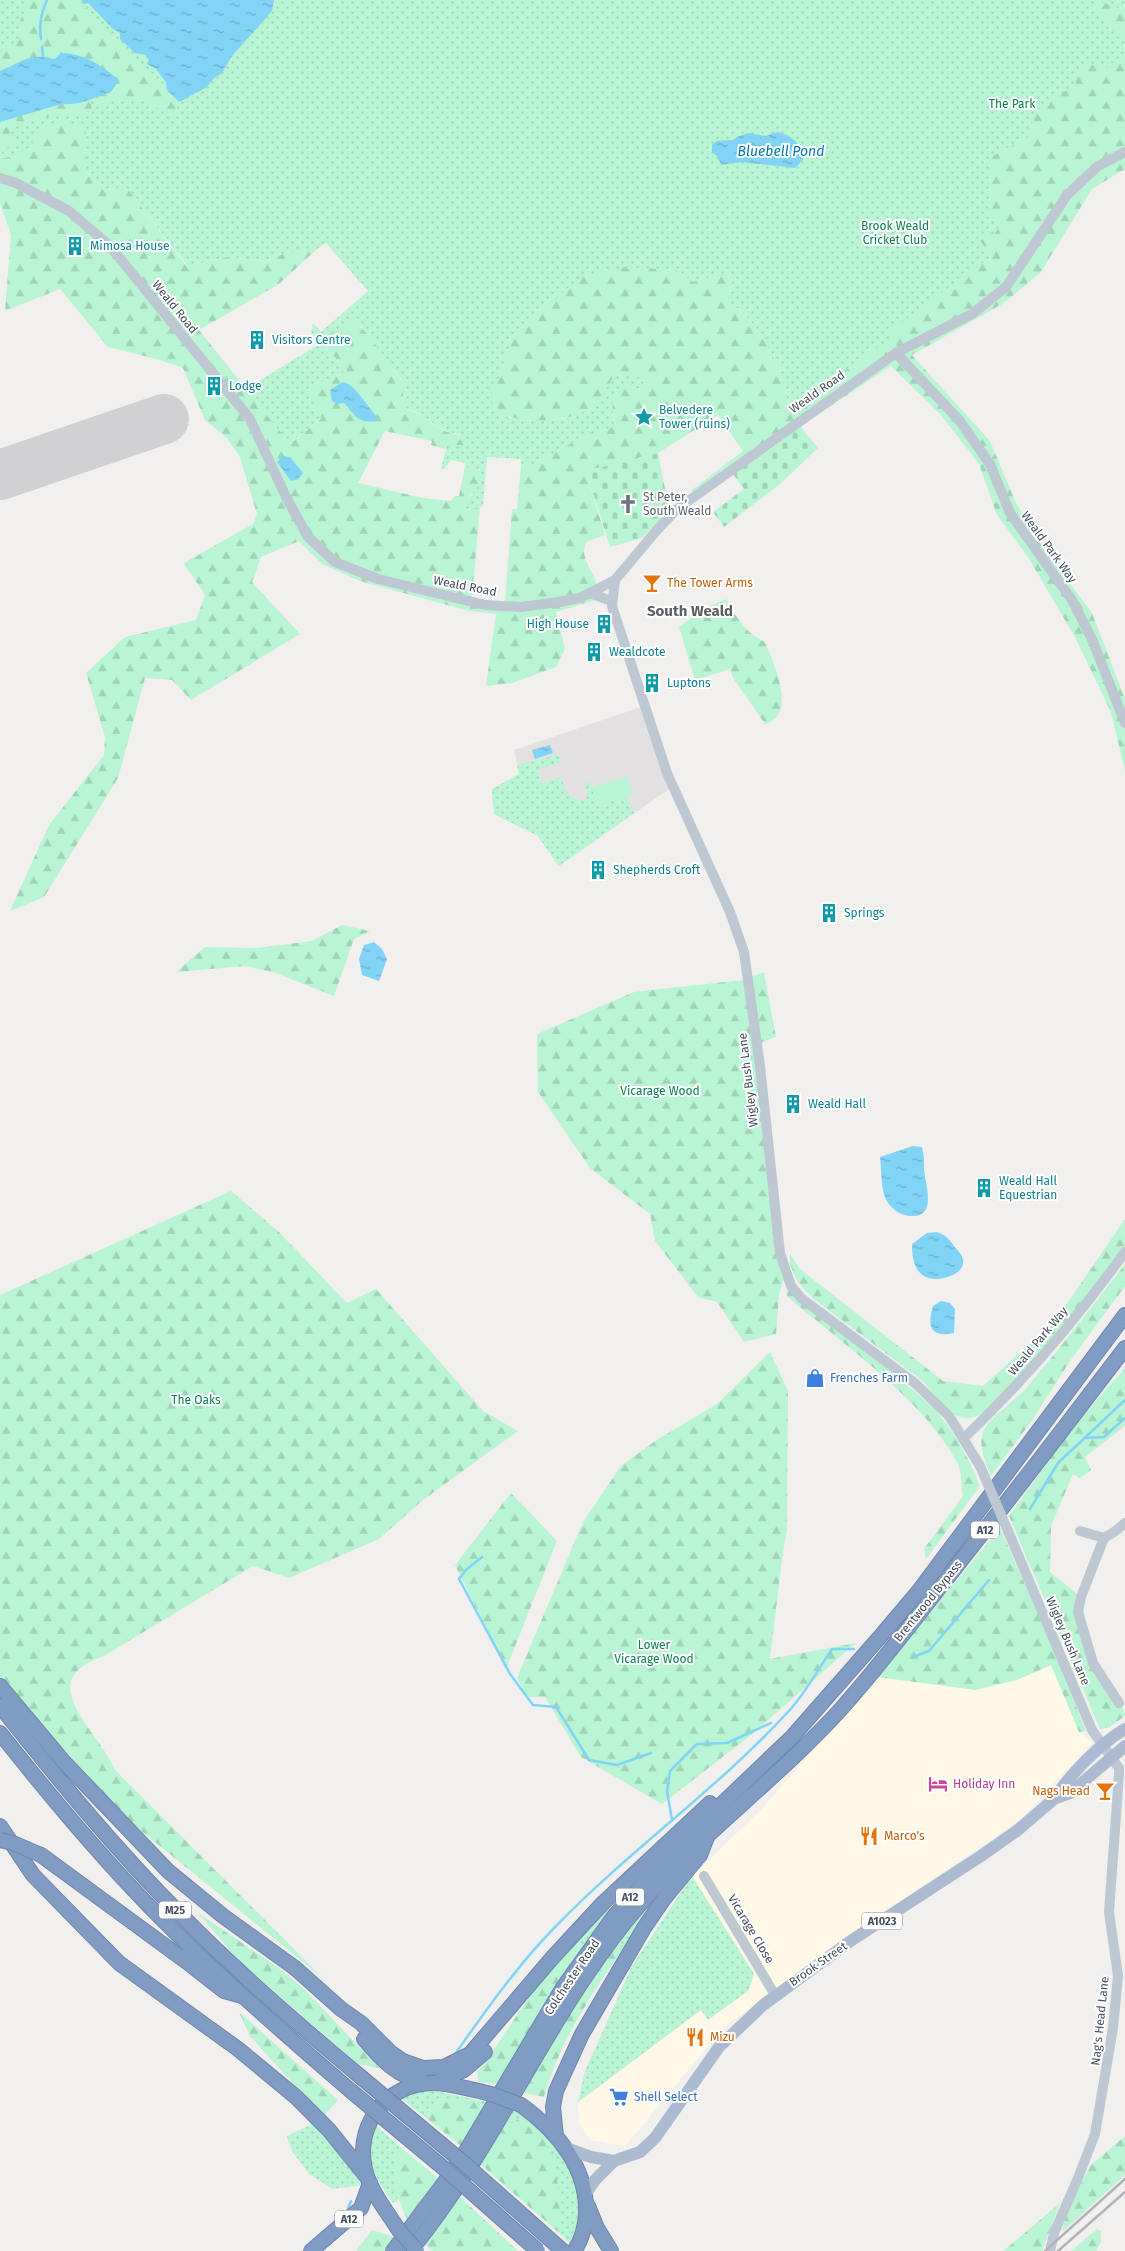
<svg xmlns="http://www.w3.org/2000/svg" width="1125" height="2251" font-family="'Fira Sans',sans-serif">
<style>
.commercial{fill:#fef9e7}
.education{fill:#e3e0e1}
.grass{fill:url(#grass-dots)}
.forest{fill:url(#forest-firs)}
.cemetery{fill:url(#cemetery-stones)}
.pitch{fill:#b9f4d4}
.water{fill:url(#water-ripples)}
.lines{fill:none;stroke-linecap:round;stroke-linejoin:round}
.stream{stroke:#81d4f5;stroke-width:2.5}
.runway{stroke:#d1d1d4;stroke-width:50}
.highway-casing{stroke:#6d87af;stroke-width:16}
.minor{stroke:#bec8d2;stroke-width:10}
.major{stroke:#acbbd1;stroke-width:12}
.highway{stroke:#819cc3;stroke-width:14}
.rail{stroke:#b0b3ba;stroke-width:2.5}
.highway-bridge-casing{stroke:#6d87af;stroke-width:16;stroke-linecap:butt}
.minor-bridge{stroke:#bec8d2;stroke-width:10}
.highway-bridge{stroke:#819cc3;stroke-width:14}
.labels{text-anchor:middle;stroke-width:4;stroke-linejoin:round;paint-order:stroke}
.shield{fill:#fff;stroke:#7d848e;stroke-width:1}
.shield-label{font-size:11px;font-weight:bold;fill:#45505e}
.park-label{font-size:12px;fill:#0d8252;stroke:#fff}
.culture-label{font-size:12px;fill:#0d838f;stroke:#fff;text-anchor:start}
.street-label{font-size:12px;fill:#45505e;stroke:#fff}
.worship-label{font-size:12px;fill:#5b616d;stroke:#fff;text-anchor:start}
.food-label{font-size:12px;fill:#c56008;stroke:#fff;text-anchor:start}
.shop-label{font-size:12px;fill:#366cbe;stroke:#fff;text-anchor:start}
.hotel-label{font-size:12px;fill:#b23c85;stroke:#fff;text-anchor:start}
.water-label{font-size:14px;font-style:italic;fill:#017bae;stroke:#fff}
.quarter-label{font-size:15px;font-weight:bold;fill:#5b5e65;stroke:#fff}
</style>
<defs>
<pattern id="grass-dots" width="8" height="8" patternUnits="userSpaceOnUse" patternTransform="scale(1.25)"><rect width="8" height="8" fill="#b9f4d4"/><path d="M2 2h.1M6 6h.1" fill="none" stroke="#a0d3b8" stroke-width="1.8" stroke-linecap="round"/></pattern>
<pattern id="forest-firs" width="22" height="20" patternUnits="userSpaceOnUse" patternTransform="scale(1.25)"><rect width="22" height="20" fill="#b9f4d4"/><path d="M5 1l3.5 6h-7zM16 11l3.5 6h-7z" fill="#a0d3b8"/></pattern>
<pattern id="cemetery-stones" width="16" height="16" patternUnits="userSpaceOnUse" patternTransform="scale(1.25)"><rect width="16" height="16" fill="#b9f4d4"/><path d="M2 7V4a2 2 0 0 1 4 0v3zM10 15v-3a2 2 0 0 1 4 0v3z" fill="#a0d3b8"/></pattern>
<pattern id="water-ripples" width="26" height="14" patternUnits="userSpaceOnUse" patternTransform="scale(1.25)"><rect width="26" height="14" fill="#81d4f5"/><path d="M2 4q2-2 4 0t4 0M15 11q2-2 4 0t4 0" fill="none" stroke="#6baeca"/></pattern>
</defs>
<rect width="100%" height="100%" fill="#f2efef"/>
<path class="commercial" d="M1051 1665 1079 1732 1092 1743 1020 1820 837 1944 723 2028 627 2144 624 2146 590 2140 579 2122 578 2103 701 2010 708 2019 754 1973 692 1876 760 1811 877 1677 911 1680H1017Z"/>
<path class="education" d="M644 706 669 789 559 866 538 836 494 814 492 789 520 774 514 750Z"/>
<g class="grass">
<path d="M0 0H1125V152L1050 221 890 331 892 338 790 408 778 366 758 330 740 309 726 306 733 276 706 278 693 282 676 270 513 335 499 379 508 418C523 418 556 423 570 417 580 413 608 384 615 375 631 372 637 374 647 386L639 389 628 386 612 414 615 427 578 439 530 467 521 466V459L487 457 483 506 466 510 465 501 472 495 481 471 465 467V463L451 460 444 469H441L447 445H463L460 434C444 433 435 425 423 416 418 412 410 410 404 408L403 393 406 385 381 355 361 326 342 334 337 339 316 338 311 332 313 323 321 332 368 291 326 243 317 249 286 253 266 261 229 257 208 261 189 268 126 187 104 189 86 173 35 142 23 154 0 159Z"/>
<path d="M321 343 347 370 331 380 310 385 322 418 289 444 248 392 251 390 249 387Z"/>
<path d="M558 755 561 762 538 770 542 784 561 777C565 791 570 801 585 800L588 796 584 783 590 782 597 805 626 796 634 813 559 866 538 836 494 814 492 789 519 774 517 765Z"/>
<path d="M692 1876 754 1974 749 1990 708 2020 701 2010 578 2102 585 2071 632 1966Z"/>
<path d="M657 1895V1898L624 1947 615 1941Z"/>
<path d="M607 1906 612 1910 582 1947 574 1941Z"/>
<path d="M435 2091 488 2102 487 2106 473 2101 440 2098 426 2118 401 2098 417 2092Z"/>
<path d="M511 2110C541 2119 575 2165 580 2195 582 2212 578 2229 571 2244L558 2232 561 2224 520 2118 501 2130Z"/>
<path d="M314 2123 336 2148 362 2185 333 2189 309 2174 292 2151 287 2136Z"/>
<path d="M376 2126 403 2149 395 2161 398 2201 393 2203C376 2179 361 2155 376 2126Z"/>
</g>
<g class="forest">
<path d="M30 0H77L120 43 177 106 176 116 132 97 100 104 98 96 111 92 119 80 98 64 62 53 54 59 43 56 0 71V51L23 37 18 25Z"/>
<path d="M1102 2 1118 8 1125 4V39L1120 30 1109 28 1094 8Z"/>
<path d="M1125 53V169L1092 189 1041 272 1004 303 912 355 990 441 1016 503 1044 549 1092 613 1125 699V771L1111 712 1075 637 1028 557 997 515 979 464 940 414 891 366 692 498V490L743 451 718 415 658 453 586 471 605 535 586 542C579 558 593 569 596 583 598 588 596 595 596 600L556 612 565 649 556 667 512 683 486 686 496 614 469 611 360 581 322 564 299 541 261 557 252 582 300 634 191 700 172 680 145 678 118 778 44 897 10 911 49 825 104 755 105 737 86 673 125 637 196 620 205 595 184 563 253 524 257 514 240 457 226 437 205 420 183 368 160 360 108 347 60 289 5 311 11 235 0 203V159C24 154 31 151 40 127L64 120 86 131V173L104 189 126 187 188 268 208 261 229 257 266 261 286 253 317 249 279 284 199 330 290 444 322 418C314 407 309 398 310 385L331 380 347 370 316 338 337 339 342 334V326L352 321C370 329 389 369 406 385L403 393 404 408 422 415 431 423 444 431 466 437 463 445H447L445 449 431 445 432 441 385 431 358 483 423 498 451 501 455 496H459L465 467 481 471V483L465 502 466 510 480 507 472 597 488 601H505L512 509H517L521 466 530 467 578 439 614 427 612 401 618 390 628 386 639 389 647 385C637 374 630 373 615 375 607 386 600 402 588 409 564 425 523 421 496 414L491 398 493 383 499 379 513 335 582 276 624 267 676 270 693 282 706 278 734 276 726 306 740 309 758 330 778 366 790 408 891 338 890 331 991 257 980 240 987 233 994 234 1001 225 1000 220 994 221 987 216 990 191 988 174 991 157 1028 137C1038 100 1045 104 1075 85L1080 67 1094 65 1104 70Z"/>
<path d="M91 99 92 117C64 108 35 119 10 129L16 141 0 154V122C19 116 37 109 57 105 69 103 79 104 91 99Z"/>
<path d="M726 599C737 617 745 633 765 642 774 664 798 714 765 724L733 678 730 669 695 680 679 627 702 610Z"/>
<path d="M342 925 370 931 354 939 334 996 273 972 245 966 176 972 205 947 257 948 312 941Z"/>
<path d="M764 972 776 1037 757 1044 786 1272 779 1294 776 1334 744 1342 717 1302 698 1297 655 1241 650 1214 590 1168 538 1092 537 1034 634 992 743 980Z"/>
<path d="M231 1191 278 1231 347 1303 376 1289 483 1411 518 1431 423 1500 379 1539 289 1578 253 1566 104 1656C30 1681 98 1729 115 1770L323 1978 129 1821 10 1690 0 1677V1295Z"/>
<path d="M1125 1219V1245L1052 1341 985 1413C979 1415 972 1419 965 1418 948 1416 934 1394 924 1382L815 1300 803 1288 795 1277 790 1264V1254L800 1269 943 1381 983 1386 1055 1321Z"/>
<path d="M1125 1264V1286L1072 1358 1031 1422 991 1476C985 1462 976 1442 985 1428 994 1414 1016 1400 1027 1387 1061 1347 1093 1306 1125 1264Z"/>
<path d="M788 1286 933 1407C954 1431 968 1457 980 1486L926 1559 924 1549 963 1496C961 1486 962 1471 957 1462 923 1399 841 1343 787 1296Z"/>
<path d="M770 1352 788 1391 787 1529 782 1559 770 1659 856 1643 751 1735 662 1804 581 1757 545 1697H527L517 1678 583 1522 621 1466 658 1439 717 1404Z"/>
<path d="M1125 1368V1426L1085 1457 1091 1470 1080 1478 1073 1474 1051 1526 1050 1572 1081 1597 1093 1663 1125 1713V1716L1110 1727 1100 1729 1009 1516 1073 1427Z"/>
<path d="M511 1493 557 1541 506 1669 455 1565Z"/>
<path d="M1000 1528 1054 1650 1086 1731 1079 1732 1051 1665 1017 1680 975 1690 877 1677Z"/>
<path d="M198 1913 280 1969 305 1990 379 2068 358 2064 240 1962Z"/>
<path d="M574 1941 582 1947 532 2025 501 2085 479 2082 477 2072 484 2064 543 1977Z"/>
<path d="M615 1941 624 1947C592 1993 559 2043 544 2097L519 2092Z"/>
<path d="M239 2012 338 2100 323 2117 250 2036Z"/>
<path d="M440 2098 473 2101 487 2106 461 2146 426 2118Z"/>
<path d="M520 2118 540 2132 556 2166 561 2225 558 2232 479 2163 501 2130Z"/>
<path d="M1125 2136V2175L1062 2232 1067 2211 1090 2166Z"/>
<path d="M403 2149 440 2180 408 2221C399 2203 392 2183 395 2163 395 2158 400 2153 403 2149Z"/>
<path d="M458 2195 518 2251H433L422 2242Z"/>
<path d="M1060 2203 1042 2251H1003L1008 2247Z"/>
<path d="M1097 2229 1101 2231V2242L1096 2251H1071Z"/>
<path d="M372 2230 391 2236 395 2241 385 2251H356Z"/>
</g>
<g class="cemetery">
<path d="M800 426 818 448 780 484 724 527 713 512 744 489 730 470Z"/>
<path d="M658 453 668 504 671 509 642 538 610 547 586 471Z"/>
</g>
<path class="pitch" d="M627 776 633 794 597 805 592 787Z"/>
<g class="water">
<path d="M82 0H274L272 11 232 56 222 73 214 78 207 87 179 102 167 90 166 82 156 69 147 64 149 59 145 55 135 53 120 39V33L113 29 88 3 84 4Z"/>
<path d="M62 53C85 53 103 67 119 80L111 92 80 103 58 105 0 122V71C20 63 31 52 54 59Z"/>
<path d="M778 132C793 136 802 144 803 160L795 168 741 162 721 165 717 156 712 152V145L717 141 733 140 739 136 749 133 766 136Z"/>
<path d="M343 382C354 383 368 407 377 417L376 421C357 424 355 414 344 403L337 404 332 401 330 390Z"/>
<path d="M283 456 290 457 303 473 298 479 291 481 277 462Z"/>
<path d="M550 745 553 753 535 759 532 750Z"/>
<path d="M374 942 382 949 387 959 379 981 362 975 359 959 364 945Z"/>
<path d="M913 1146 922 1147C924 1155 924 1161 924 1169 925 1183 938 1218 911 1216 902 1216 893 1210 888 1203 880 1190 882 1172 880 1157Z"/>
<path d="M937 1232C946 1235 949 1239 954 1246 958 1251 964 1256 963 1263 962 1277 934 1283 924 1276 913 1269 912 1255 912 1244L927 1233Z"/>
<path d="M941 1301 950 1303 955 1309 954 1333C930 1338 927 1326 933 1306Z"/>
</g>
<g class="lines">
<g class="stream">
<path d="M41 39C39 24 41 14 47 0"/>
<path d="M42 47 43 56"/>
<path d="M1084 1438 1104 1437 1125 1418"/>
<path d="M1030 1509 1058 1463 1125 1400"/>
<path d="M482 1557 466 1570 459 1579 510 1674 533 1705 556 1707 589 1760 617 1765 651 1753"/>
<path d="M913 1657 929 1651 989 1580"/>
<path d="M672 1820 667 1791 670 1771 697 1744 727 1743 771 1723"/>
<path d="M455 2054C487 2009 519 1963 558 1924 630 1850 716 1790 786 1714 804 1696 817 1671 832 1649H854"/>
<path d="M347 2211 351 2201"/>
</g>
<path class="runway" d="M0 475 164 419"/>
<g class="highway-casing">
<g id="highway">
<path d="M0 1686 63 1761 168 1871 223 1916 295 1968 341 2009 361 2023 390 2052 403 2061 423 2068 444 2067 470 2054 553 1957 603 1903 710 1803"/>
<path d="M0 1706C58 1779 116 1850 181 1915 238 1973 300 2026 362 2078"/>
<path d="M0 1733C53 1800 107 1865 168 1925 226 1983 288 2037 351 2091"/>
<path d="M0 1826 33 1875 119 1963 238 2049 296 2097 329 2130 366 2176"/>
<path d="M41 1855 187 1962 224 1991 242 1996"/>
<path d="M364 2039C381 2059 397 2077 424 2082"/>
<path d="M436 2083 464 2070 485 2052"/>
<path d="M521 2105C557 2131 588 2168 586 2214 585 2228 582 2240 574 2251"/>
<path d="M556 2136 553 2107 556 2091 582 2034 644 1928 663 1900 700 1855 707 1837"/>
<path d="M588 2206 597 2228 611 2251"/>
<path d="M398 2229C388 2213 373 2195 367 2176 351 2129 385 2082 435 2083 454 2084 473 2090 491 2094"/>
<path d="M311 2251 361 2208 370 2183"/>
<path d="M393 2251 444 2183 466 2151 562 1989 615 1915 681 1843 792 1737 879 1638 918 1592 1125 1315"/>
<path d="M410 2251C494 2149 543 2024 626 1921 689 1842 773 1784 841 1709 876 1670 908 1628 940 1587 1003 1508 1064 1428 1125 1348"/>
</g>
</g>
<g class="minor">
<path d="M0 178 16 183 69 211 110 246 250 419 286 497 308 537 335 562 378 579 485 605 521 607 559 602 580 598 615 580 657 530 677 509 896 353 972 314 1006 287 1067 195 1098 166 1125 152"/>
<path d="M896 353 959 420 990 464 1010 513 1072 600 1092 639 1125 723"/>
<path d="M615 580 612 606 667 773 730 912 744 952 760 1066 780 1253 791 1286 801 1298 916 1384 949 1416 980 1466"/>
<path d="M590 593 611 601"/>
<path d="M963 1439C1024 1381 1076 1320 1125 1252"/>
<path d="M1008 1531 1092 1730 1119 1768V1774L1109 1912 1118 1976 1113 2028 1095 2134 1078 2178 1054 2233 1050 2251"/>
<path d="M1080 1531 1104 1538 1114 1532 1125 1523"/>
<path d="M1104 1538 1081 1597 1078 1612 1093 1663 1119 1703"/>
<path d="M704 1876 775 1995"/>
</g>
<g class="major">
<path d="M1054 1799C1070 1774 1100 1744 1125 1729"/>
<path d="M566 2148 591 2157 614 2161 640 2152 655 2138 719 2047 762 2006 852 1940 981 1856 1018 1830 1054 1799 1070 1793 1125 1746"/>
<path d="M586 2193 595 2180 614 2161"/>
</g>
<use href="#highway" class="highway"/>
<g class="rail">
<path d="M1045 2251 1125 2179"/>
<path d="M1058 2251 1125 2192"/>
</g>
<g class="highway-bridge-casing">
<g id="highway-bridge">
<path d="M0 1840 13 1843 41 1855"/>
<path d="M362 2078 465 2164 563 2251"/>
<path d="M351 2091 452 2175 538 2251"/>
<path d="M491 2094 521 2105"/>
<path d="M398 2229 417 2251"/>
</g>
</g>
<path class="minor-bridge" d="M980 1466 1008 1531"/>
<use href="#highway-bridge" class="highway-bridge"/>
</g>
<defs>
<g id="building-bare" transform="scale(1.5)"><path d="M-4-6H4V6H1V3H-1V6H-4ZM-2.5-4.3h1.7v1.8h-1.7ZM.8-4.3h1.7v1.8H.8ZM-2.5-1h1.7V.8h-1.7ZM.8-1h1.7V.8H.8Z" fill="#0f9aa8" stroke="#fff" stroke-width="2.5" paint-order="stroke"/></g>
<g id="sight-bare" transform="scale(1.5)"><path d="M0-6L1.8-2.2L6-1.7L2.9 1.2L3.7 5.4L0 3.3L-3.7 5.4L-2.9 1.2L-6-1.7L-1.8-2.2Z" fill="#0f9aa8" stroke="#fff" stroke-width="2.5" paint-order="stroke"/></g>
<g id="church-bare" transform="scale(1.5)"><path d="M-1.2-6h2.4v3.5h3.3v2.4h-3.3V6h-2.4V-.1h-3.3v-2.4h3.3Z" fill="#6b7280" stroke="#fff" stroke-width="2.5" paint-order="stroke"/></g>
<g id="bar-bare" transform="scale(1.5)"><path d="M-6-5H6L.8 .8V4.5H3.5V6h-7V4.5H-.8V.8Z" fill="#e8710a" stroke="#fff" stroke-width="2.5" paint-order="stroke"/></g>
<g id="shop-bare" transform="scale(1.5)"><path d="M-5-2.5h2.3a2.7 3.5 0 0 1 5.4 0H5L5.5 6h-11ZM-1.5-2.5h3a1.5 2.3 0 0 0-3 0Z" fill="#3f7fe0" stroke="#fff" stroke-width="2.5" paint-order="stroke"/></g>
<g id="hotel-bare" transform="scale(1.5)"><path d="M-6-4.5h1.5V1H6V5H4.5V3h-9V5H-6ZM-4 0a1.8 1.8 0 1 1 3.6 0ZM.5 0V-2.5h3Q6-2.5 6 0Z" fill="#d1479c" stroke="#fff" stroke-width="2.5" paint-order="stroke"/></g>
<g id="restaurant-bare" transform="scale(1.5)"><path d="M-5-6h1v4h1v-4h1v4h1v-4h1v5L-1.5 .5V6h-2V.5L-5-1ZM5-6V6H3V1.5H1.5Q1.5-4 5-6Z" fill="#e8710a" stroke="#fff" stroke-width="2.5" paint-order="stroke"/></g>
<g id="supermarket-bare" transform="scale(1.5)"><path d="M-6-5.5h2.5l.6 2H6L4.5 2H-2.5L-4.4-4H-6ZM-1.5 3.2a1.3 1.3 0 1 0 .1 0ZM3 3.2a1.3 1.3 0 1 0 .1 0Z" fill="#3f7fe0" stroke="#fff" stroke-width="2.5" paint-order="stroke"/></g>
</defs>
<g fill-rule="evenodd">
<use href="#building-bare" x="75" y="246"/>
<use href="#building-bare" x="257" y="340"/>
<use href="#building-bare" x="214" y="386"/>
<use href="#sight-bare" x="644" y="417"/>
<use href="#church-bare" x="628" y="504"/>
<use href="#bar-bare" x="652" y="583"/>
<use href="#building-bare" x="604" y="624"/>
<use href="#building-bare" x="594" y="652"/>
<use href="#building-bare" x="652" y="683"/>
<use href="#building-bare" x="598" y="870"/>
<use href="#building-bare" x="829" y="913"/>
<use href="#building-bare" x="793" y="1104"/>
<use href="#building-bare" x="984" y="1188"/>
<use href="#shop-bare" x="815" y="1378"/>
<use href="#hotel-bare" x="938" y="1784"/>
<use href="#bar-bare" x="1105" y="1791"/>
<use href="#restaurant-bare" x="869" y="1836"/>
<use href="#restaurant-bare" x="695" y="2037"/>
<use href="#supermarket-bare" x="619" y="2097"/>
</g>
<g class="labels">
<g class="shield">
<rect x="971" y="1521.5" width="28" height="17" rx="4"/>
<rect x="616" y="1888.5" width="28" height="17" rx="4"/>
<rect x="159" y="1901.5" width="32" height="17" rx="4"/>
<rect x="862" y="1912.5" width="40" height="17" rx="4"/>
<rect x="335" y="2210.5" width="28" height="17" rx="4"/>
</g>
<g class="shield-label">
<text x="985" y="1534">A12</text>
<text x="630" y="1901">A12</text>
<text x="175" y="1914">M25</text>
<text x="882" y="1925">A1023</text>
<text x="349" y="2223">A12</text>
</g>
<g class="park-label">
<text x="1012" y="108">The Park</text>
<text x="895" y="230">Brook Weald<tspan x="895" dy="14">Cricket Club</tspan></text>
<text x="660" y="1095">Vicarage Wood</text>
<text x="196" y="1404">The Oaks</text>
<text x="654" y="1649">Lower<tspan x="654" dy="14">Vicarage Wood</tspan></text>
</g>
<g class="culture-label">
<text x="90" y="250">Mimosa House</text>
<text x="272" y="344">Visitors Centre</text>
<text x="229" y="390">Lodge</text>
<text x="659" y="414">Belvedere<tspan x="659" dy="14">Tower (ruins)</tspan></text>
<text x="589" y="628" text-anchor="end">High House</text>
<text x="609" y="656">Wealdcote</text>
<text x="667" y="687">Luptons</text>
<text x="613" y="874">Shepherds Croft</text>
<text x="844" y="917">Springs</text>
<text x="808" y="1108">Weald Hall</text>
<text x="999" y="1185">Weald Hall<tspan x="999" dy="14">Equestrian</tspan></text>
</g>
<g class="street-label">
<text transform="translate(175 307) rotate(51)" y="4">Weald Road</text>
<text transform="translate(817 392) rotate(-35)" y="4">Weald Road</text>
<text transform="translate(1049 547) rotate(54)" y="4">Weald Park Way</text>
<text transform="translate(465 586) rotate(11)" y="4">Weald Road</text>
<text transform="translate(748 1080) rotate(-97)" y="4">Wigley Bush Lane</text>
<text transform="translate(1038 1341) rotate(-50)" y="4">Weald Park Way</text>
<text transform="translate(928 1601) rotate(-51)" y="4">Brentwood Bypass</text>
<text transform="translate(1068 1641) rotate(67)" y="4">Wigley Bush Lane</text>
<text transform="translate(751 1929) rotate(59)" y="4">Vicarage Close</text>
<text transform="translate(818 1964) rotate(-35)" y="4">Brook Street</text>
<text transform="translate(572 1977) rotate(-56)" y="4">Colchester Road</text>
<text transform="translate(1100 2021) rotate(-84)" y="4">Nag's Head Lane</text>
</g>
<g class="worship-label">
<text x="643" y="501">St Peter,<tspan x="643" dy="14">South Weald</tspan></text>
</g>
<g class="food-label">
<text x="667" y="587">The Tower Arms</text>
<text x="1090" y="1795" text-anchor="end">Nags Head</text>
<text x="884" y="1840">Marco's</text>
<text x="710" y="2041">Mizu</text>
</g>
<g class="shop-label">
<text x="830" y="1382">Frenches Farm</text>
<text x="634" y="2101">Shell Select</text>
</g>
<g class="hotel-label">
<text x="953" y="1788">Holiday Inn</text>
</g>
<g class="water-label">
<text x="781" y="156">Bluebell Pond</text>
</g>
<g class="quarter-label">
<text x="690" y="616">South Weald</text>
</g>
</g>
</svg>
